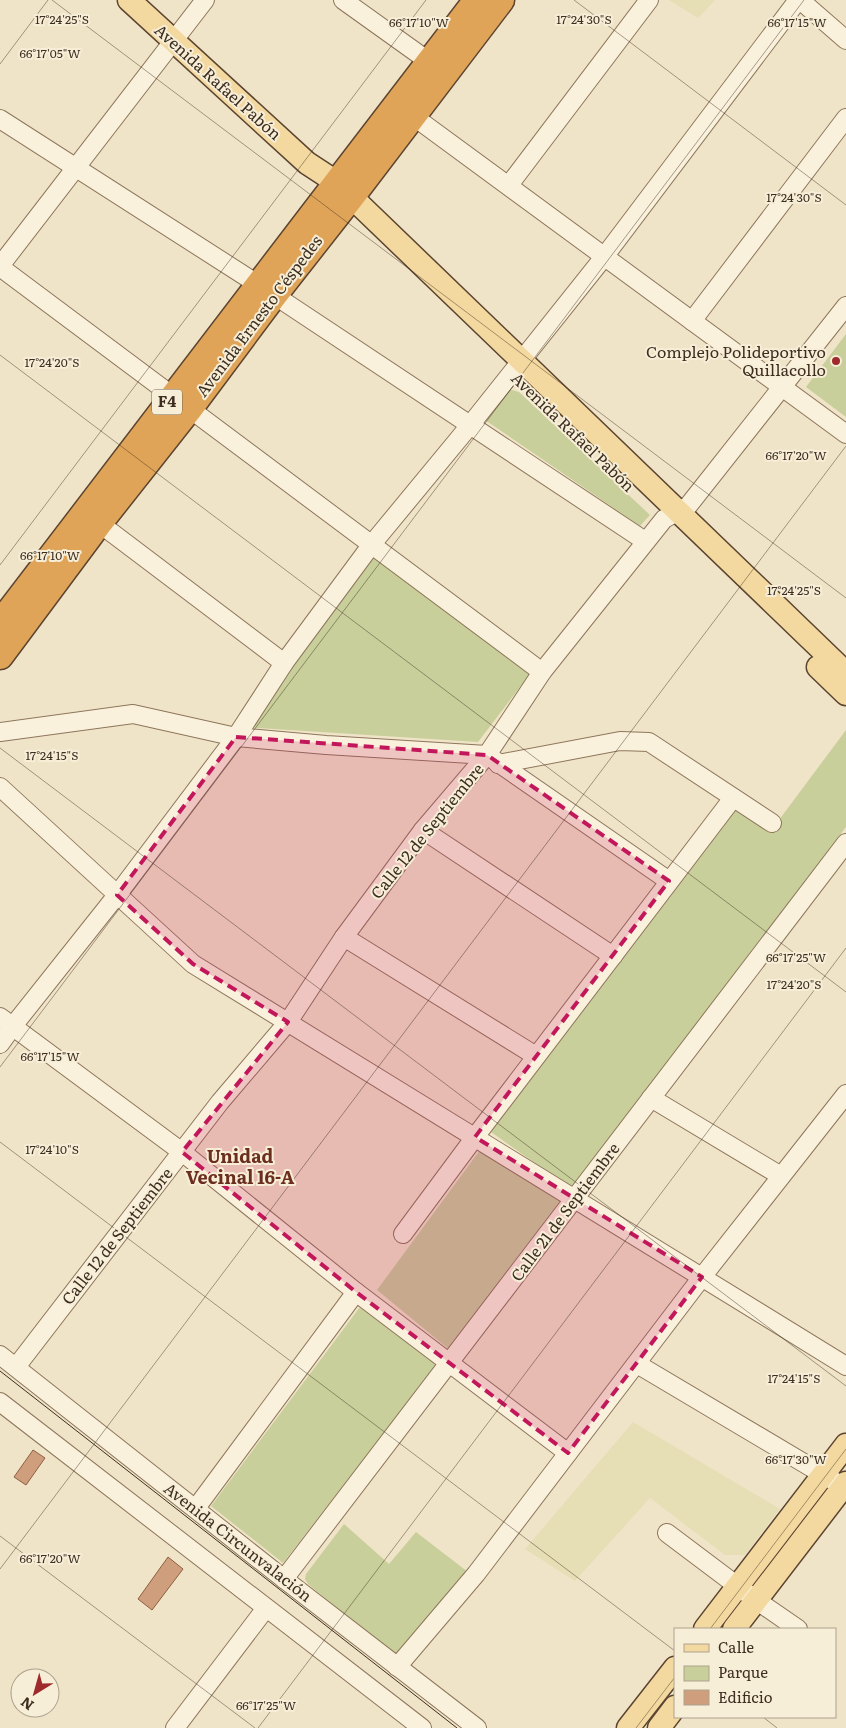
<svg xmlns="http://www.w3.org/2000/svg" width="846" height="1728" font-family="Literata,serif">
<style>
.farmland{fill:#e6deb5}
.green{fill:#c9cf9b}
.building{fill:#cf9f7d;stroke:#8d5f41}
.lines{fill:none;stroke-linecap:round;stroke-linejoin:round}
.minor-casing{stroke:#8d765c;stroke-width:20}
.major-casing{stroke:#5b4430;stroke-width:25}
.highway-casing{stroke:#5b4430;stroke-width:29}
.minor{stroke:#faf1dc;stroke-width:18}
.major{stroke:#f3d9a0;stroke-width:22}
.highway{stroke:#e0a458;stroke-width:26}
.tram{stroke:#3d2e20;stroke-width:1}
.marked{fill:#c2185b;fill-opacity:0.2;stroke:#c2185b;stroke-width:4;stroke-dasharray:10 6;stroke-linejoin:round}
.ticks{fill:none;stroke:#3d2e20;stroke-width:1;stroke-opacity:0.45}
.poi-dot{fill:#9e2a2b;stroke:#f7eed8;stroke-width:2}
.labels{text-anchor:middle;stroke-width:4;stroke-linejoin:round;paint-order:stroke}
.shield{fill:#f7eed8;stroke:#756857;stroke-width:1}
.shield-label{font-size:15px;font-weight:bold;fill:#3d2e20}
.street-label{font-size:16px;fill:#3d2e20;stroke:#f7eed8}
.poi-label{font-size:16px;fill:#3d2e20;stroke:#f7eed8;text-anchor:end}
.neighbourhood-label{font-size:18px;font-weight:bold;fill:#6b2e1e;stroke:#f7eed8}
.ticks-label{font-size:12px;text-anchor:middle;fill:#3d2e20;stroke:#f7eed8;stroke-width:4;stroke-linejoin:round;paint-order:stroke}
</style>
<rect width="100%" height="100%" fill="#f0e4c8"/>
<g class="farmland">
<path d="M669 0H715L698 18Z"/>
<path d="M633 1422 780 1509 745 1555H725L650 1498 575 1581 525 1549Z"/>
</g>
<g class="green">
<path d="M846 334V417L806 387Z"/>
<path d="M512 390 519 392 650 515 640 526 485 420 503 391Z"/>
<path d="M373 556 530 674 478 742 244 727Z"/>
<path d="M846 730V827L573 1190 491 1132 735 805 770 832Z"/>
<path d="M480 1150 562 1199 451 1351 377 1290Z"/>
<path d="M360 1307 437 1364 283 1563 211 1506Z"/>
<path d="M344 1524 389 1564 416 1532 468 1572 398 1657 391 1653 308 1584 305 1579 306 1574Z"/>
</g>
<g class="building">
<path d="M33 1450 45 1458 26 1485 14 1477Z"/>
<path d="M168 1557 183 1569 152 1610 138 1599Z"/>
</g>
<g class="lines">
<g class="minor-casing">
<g id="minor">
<path d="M343 0 438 68"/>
<path d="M800 0 846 40"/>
<path d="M413 116 846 434"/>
<path d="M0 119 259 285"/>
<path d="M509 185 649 0"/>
<path d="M0 266 205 0"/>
<path d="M0 267 542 672"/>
<path d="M274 295 645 541"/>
<path d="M692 321 846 118"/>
<path d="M99 523 284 663"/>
<path d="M0 732 133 714 236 737 326 745 487 755 669 881"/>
<path d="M498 764 620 741 649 742 772 823"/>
<path d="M0 787 193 964 846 1366"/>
<path d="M423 830 613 956"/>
<path d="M344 937 536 1056"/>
<path d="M0 1017 182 1152 356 1292 568 1453"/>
<path d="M0 1044 13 1026 117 895 236 737 284 663 372 544 471 424 604 257 798 0"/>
<path d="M651 1098 781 1176"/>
<path d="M403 1234 475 1137 733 798"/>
<path d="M0 1355 284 1579 477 1728"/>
<path d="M637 1364 834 1481"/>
<path d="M16 1367 220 1102 288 1022 344 937 423 830 487 755 542 672 664 519 688 506 846 306"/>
<path d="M0 1402 422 1728"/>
<path d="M196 1508 356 1292"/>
<path d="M667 1533 756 1600 798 1629"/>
<path d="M284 1579 846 843"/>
<path d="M397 1667 476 1574 702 1277 846 1094"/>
<path d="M175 1728 266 1608"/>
</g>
</g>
<g class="major-casing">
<g id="major">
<path d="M129 0 307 163 336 182 846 673"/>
<path d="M818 667 846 694"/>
<path d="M705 1629 846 1445"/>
<path d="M734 1629 846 1483"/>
<path d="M628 1728 675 1668"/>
<path d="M659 1728 675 1707"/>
</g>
</g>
<g class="highway-casing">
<g id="highway">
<path d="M0 624C158 415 318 208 477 0"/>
<path d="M0 656 99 523 189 409 274 295 351 197 501 0"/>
</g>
</g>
<use href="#minor" class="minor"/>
<use href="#major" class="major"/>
<use href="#highway" class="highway"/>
<path class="tram" d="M0 1371 457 1728"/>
</g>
<path class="marked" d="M236 737 487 755 669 881 475 1137 702 1277 568 1453 356 1292 182 1152 288 1022 193 964 117 895Z"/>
<path class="ticks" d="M52 0 846 598M574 0 846 205M0 64 48 0M0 355 846 992M0 565 426 0M0 748 846 1386M0 1067 804 0M0 1142 675 1651M0 1536 255 1728M0 1569 846 446M710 1629 846 1449M763 1717 777 1728M258 1728 846 948M636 1728 675 1677"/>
<circle class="poi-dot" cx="836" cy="361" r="5"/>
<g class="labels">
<rect class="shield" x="152" y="389.5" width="30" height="25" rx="4"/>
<g class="shield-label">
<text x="167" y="407">F4</text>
</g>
<g class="street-label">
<text transform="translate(218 82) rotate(42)" y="6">Avenida Rafael Pabón</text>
<text transform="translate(259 316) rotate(-53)" y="6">Avenida Ernesto Céspedes</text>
<text transform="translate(573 432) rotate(44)" y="6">Avenida Rafael Pabón</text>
<text transform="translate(427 831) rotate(-51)" y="6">Calle 12 de Septiembre</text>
<text transform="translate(565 1212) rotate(-53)" y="6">Calle 21 de Septiembre</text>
<text transform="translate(117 1236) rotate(-52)" y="6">Calle 12 de Septiembre</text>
<text transform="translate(238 1542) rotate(38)" y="6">Avenida Circunvalación</text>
</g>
<g class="poi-label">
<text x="826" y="358">Complejo Polideportivo<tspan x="826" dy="18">Quillacollo</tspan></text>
</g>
<g class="neighbourhood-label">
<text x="240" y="1163">Unidad<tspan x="240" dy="21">Vecinal 16-A</tspan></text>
</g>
</g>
<g class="ticks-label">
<text x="62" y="24">17°24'25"S</text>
<text x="584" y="24">17°24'30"S</text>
<text x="419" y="27">66°17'10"W</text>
<text x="797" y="27">66°17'15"W</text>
<text x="50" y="58">66°17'05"W</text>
<text x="794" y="202">17°24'30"S</text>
<text x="52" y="367">17°24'20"S</text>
<text x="796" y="460">66°17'20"W</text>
<text x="50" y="560">66°17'10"W</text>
<text x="794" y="595">17°24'25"S</text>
<text x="52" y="760">17°24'15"S</text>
<text x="796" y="962">66°17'25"W</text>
<text x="794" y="989">17°24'20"S</text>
<text x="50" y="1061">66°17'15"W</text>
<text x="52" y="1154">17°24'10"S</text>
<text x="794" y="1383">17°24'15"S</text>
<text x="796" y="1464">66°17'30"W</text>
<text x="50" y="1563">66°17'20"W</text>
<text x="266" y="1710">66°17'25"W</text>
</g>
<rect x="674" y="1628" width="162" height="90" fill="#f7eed8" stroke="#ada18e"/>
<rect x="684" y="1644" width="25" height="8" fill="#f3d9a0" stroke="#ada18e"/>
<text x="718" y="1653" font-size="15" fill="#3d2e20">Calle</text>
<rect x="684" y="1666" width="25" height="15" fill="#c9cf9b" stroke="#ada18e"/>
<text x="718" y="1678" font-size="15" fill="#3d2e20">Parque</text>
<rect x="684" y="1690" width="25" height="15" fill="#cf9f7d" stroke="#ada18e"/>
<text x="718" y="1703" font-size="15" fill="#3d2e20">Edificio</text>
<g transform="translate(35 1693) rotate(217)"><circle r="24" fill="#f7eed8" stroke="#ada18e"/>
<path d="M0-4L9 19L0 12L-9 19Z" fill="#9e2a2b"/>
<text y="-8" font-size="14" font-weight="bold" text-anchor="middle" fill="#3d2e20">N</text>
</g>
</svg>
